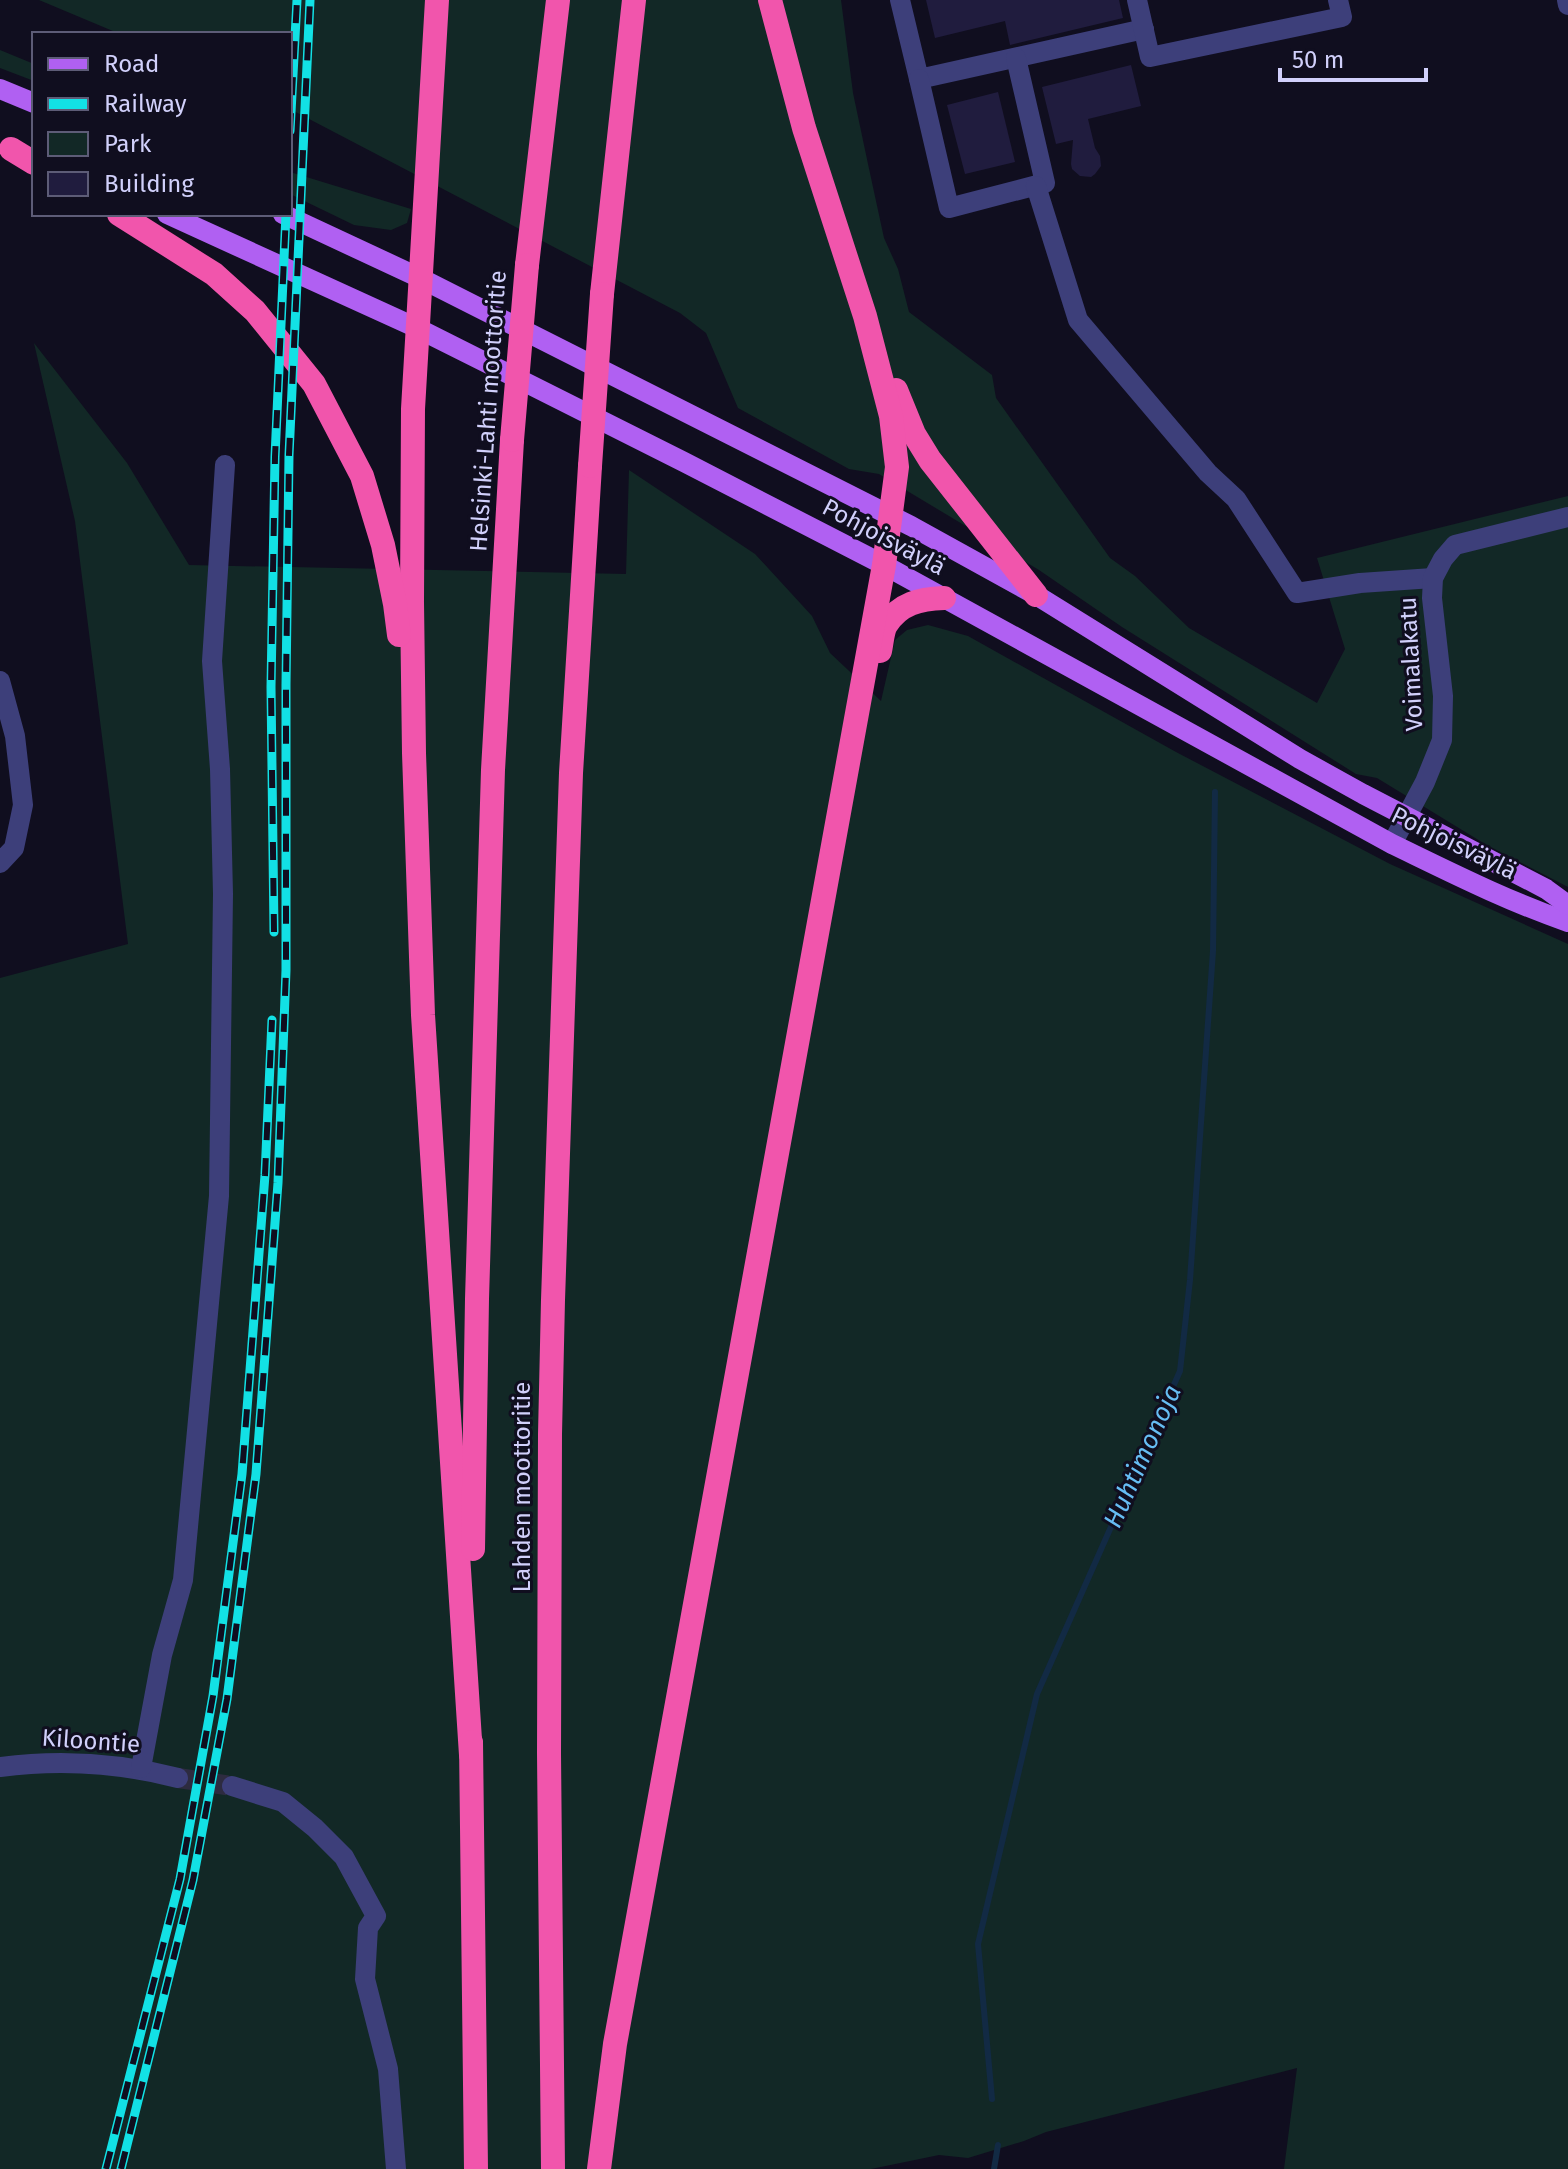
<svg xmlns="http://www.w3.org/2000/svg" width="1568" height="2169" font-family="'Fira Sans',sans-serif">
<style>
.green{fill:#122826}
.lines{fill:none;stroke-linecap:round;stroke-linejoin:round}
.stream{stroke:#122a44;stroke-width:6}
.building{fill:#201c3e}
.minor-tunnel{stroke:#2d2b40;stroke-width:20;stroke-dasharray:20 10;stroke-linecap:butt}
.minor{stroke:#3d3f7a;stroke-width:20}
.major{stroke:#b060f2;stroke-width:20}
.highway{stroke:#f155ac;stroke-width:24}
.rail-casing{stroke:#12e1e5;stroke-width:9}
.rail{stroke:#100e1f;stroke-width:6;stroke-dasharray:18;stroke-linecap:butt}
.highway-bridge{stroke:#f155ac;stroke-width:24}
.labels{text-anchor:middle;stroke-width:6;stroke-linejoin:round;paint-order:stroke}
.street-label{font-size:24px;fill:#d1d0fb;stroke:#100e1f}
.water-label{font-size:26px;font-style:italic;fill:#66bdf3;stroke:#100e1f}
</style>
<rect width="100%" height="100%" fill="#100e1f"/>
<g class="green">
<path d="M39 0H841L853 93 868 164 884 238 898 269 909 312 992 375 996 398 1110 558 1135 576 1189 628 1317 703 1345 649 1317 558 1568 496V887L1485 844 1377 778 1356 774 1122 627 1039 570 879 474 849 469 738 408 706 333 680 313 290 109V34H120Z"/>
<path d="M0 50 34 64V81L0 68Z"/>
<path d="M290 172 411 209 407 223 391 230 354 225 290 194Z"/>
<path d="M34 343 127 463 189 565 626 574 629 470 755 554 812 616 830 653 881 701 895 640 907 630 928 625 968 636 1176 752 1390 864 1568 944V2169H1284L1297 2068 1046 2132 1024 2141 968 2158 939 2155 871 2169H0V978L128 944 75 521Z"/>
</g>
<g class="lines">
<g class="stream">
<path d="M992 2099 978 1944 1037 1694 1180 1371 1190 1280 1213 951 1215 792"/>
<path d="M994 2169 998 2145"/>
</g>
</g>
<g class="building">
<path d="M926 0H1119L1123 18 1010 45 1005 21 935 38Z"/>
<path d="M1131 65 1141 106 1088 119 1095 148 1100 156 1101 166 1095 174 1091 177 1080 176 1072 169 1071 164 1073 140 1056 144 1042 87Z"/>
<path d="M998 92 1015 162 965 174 947 105Z"/>
</g>
<g class="lines">
<path class="minor-tunnel" d="M178 1778 232 1786"/>
<g class="minor">
<path d="M900 0 919 79 1144 29"/>
<path d="M1137 0 1150 57 1342 17 1338 0"/>
<path d="M1567 0 1568 5"/>
<path d="M919 79 949 208 1045 183 1016 58"/>
<path d="M1036 186 1078 320 1208 473 1236 499 1297 593 1360 583 1433 578"/>
<path d="M0 681 15 736 23 805 14 848 0 863"/>
<path d="M1392 844 1425 782 1442 740 1443 696 1432 598 1433 578 1443 559 1455 545 1568 517"/>
<path d="M0 1767C60 1759 120 1763 178 1778"/>
<path d="M141 1768 162 1655 183 1580 219 1196 223 894 220 769 212 661 225 465"/>
<path d="M232 1786 283 1802 315 1828 344 1857 376 1916 368 1928 365 1979 388 2069 396 2169"/>
</g>
<g class="major">
<path d="M0 89 34 103"/>
<path d="M167 214 417 328 684 462 884 565 1392 844C1450 872 1507 901 1568 922"/>
<path d="M283 214 420 278 911 526 1036 595 1300 759 1363 794 1546 889 1568 905"/>
</g>
<g class="highway">
<path d="M437 0 413 409 412 602 414 753 423 1015 471 1755"/>
<path d="M11 149 34 163"/>
<path d="M119 214 214 274 255 311 314 384 362 476 383 545 395 604 399 635"/>
<path d="M527 265 558 0"/>
<path d="M602 294 634 0"/>
<path d="M896 390 914 434 930 460 1036 595"/>
<path d="M880 651C882 643 882 632 886 625 900 603 920 599 944 598"/>
<path d="M473 1549 477 1299 493 770 512 440"/>
<path d="M471 1742 476 2169"/>
<path d="M553 2169 549 1753 550 1434 553 1300 571 773 590 466"/>
<path d="M599 2169 615 2044 884 565 897 467 891 416 865 316 804 128 770 0"/>
</g>
<g class="rail-casing">
<g id="rail">
<path d="M290 131 297 0"/>
<path d="M274 932 271 687 275 457 286 214"/>
<path d="M106 2169 180 1879 213 1696 242 1474 265 1175 272 1020"/>
<path d="M121 2169 193 1880 227 1699 256 1474 278 1183 286 970V685L289 455 310 0"/>
</g>
</g>
<use href="#rail" class="rail"/>
<g class="highway-bridge">
<path d="M512 440 527 265"/>
<path d="M590 466 602 294"/>
</g>
</g>
<g class="labels">
<g class="street-label">
<text transform="translate(488 411) rotate(-86)" y="8">Helsinki-Lahti moottoritie</text>
<text transform="translate(884 537) rotate(28)" y="8">Pohjoisväylä</text>
<text transform="translate(1411 664) rotate(-93)" y="8">Voimalakatu</text>
<text transform="translate(1454 843) rotate(26)" y="8">Pohjoisväylä</text>
<text transform="translate(522 1487) rotate(-90)" y="8">Lahden moottoritie</text>
<text transform="translate(91 1741) rotate(4)" y="8">Kiloontie</text>
</g>
<g class="water-label">
<text transform="translate(1142 1456) rotate(-66)" y="9">Huhtimonoja</text>
</g>
</g>
<rect x="32" y="32" width="260" height="184" fill="#100e1f" stroke="#5d5c77" stroke-width="2"/>
<rect x="48" y="58" width="40" height="12" fill="#b060f2" stroke="#5d5c77" stroke-width="2"/>
<text x="104" y="72" font-size="24" fill="#d1d0fb">Road</text>
<rect x="48" y="98" width="40" height="12" fill="#12e1e5" stroke="#5d5c77" stroke-width="2"/>
<text x="104" y="112" font-size="24" fill="#d1d0fb">Railway</text>
<rect x="48" y="132" width="40" height="24" fill="#122826" stroke="#5d5c77" stroke-width="2"/>
<text x="104" y="152" font-size="24" fill="#d1d0fb">Park</text>
<rect x="48" y="172" width="40" height="24" fill="#201c3e" stroke="#5d5c77" stroke-width="2"/>
<text x="104" y="192" font-size="24" fill="#d1d0fb">Building</text>
<path d="M1280 68v12h146v-12" fill="none" stroke="#d1d0fb" stroke-width="4"/>
<text x="1292" y="68" font-size="24" fill="#d1d0fb" stroke="#100e1f" stroke-width="6" paint-order="stroke">50 m</text>
</svg>
